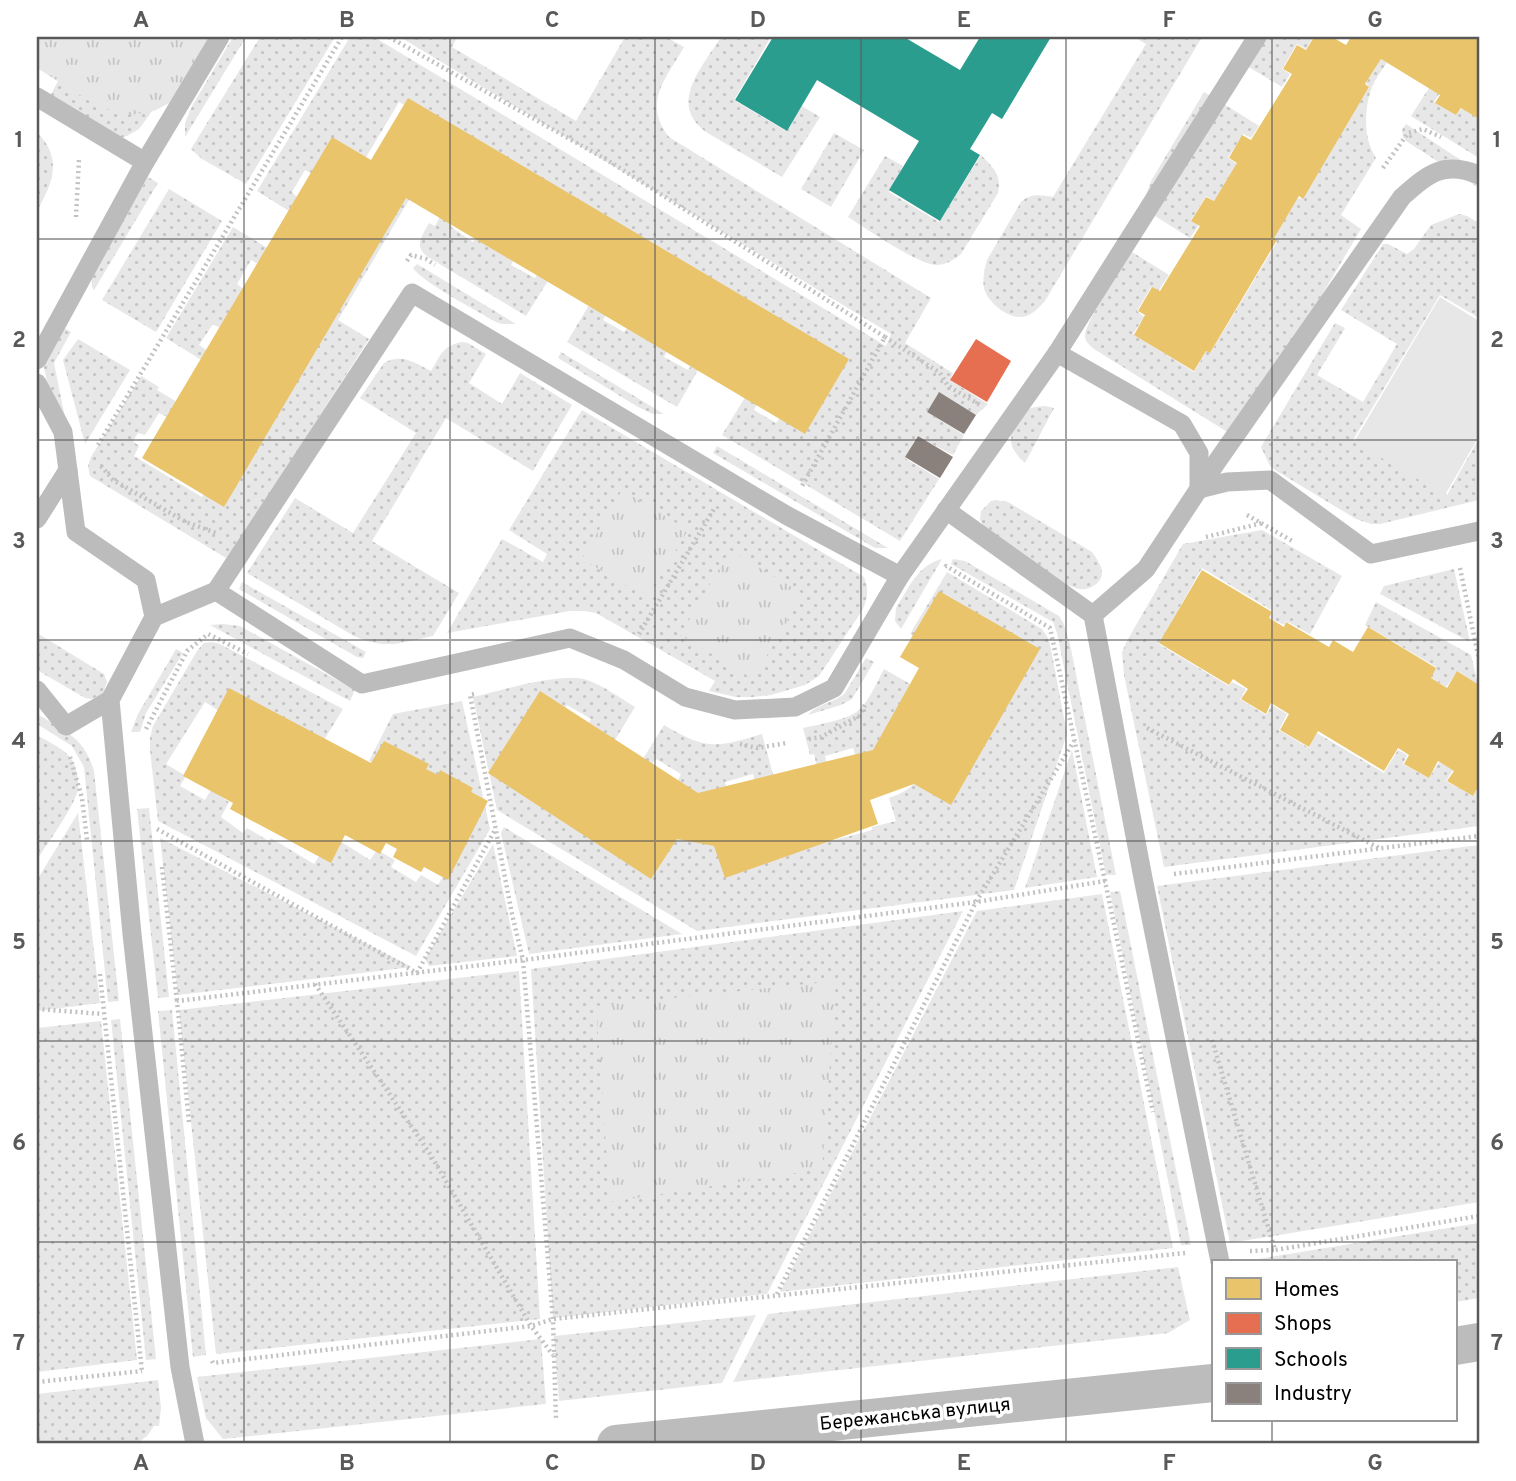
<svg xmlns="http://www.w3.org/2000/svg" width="1516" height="1481" font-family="Overpass,sans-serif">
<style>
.grass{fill:url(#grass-dots)}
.park{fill:url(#park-tufts)}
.pitch{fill:#e7e7e7}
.homes{fill:#e9c46a}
.shops{fill:#e76f51}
.schools{fill:#2a9d8f}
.industry{fill:#8a817c}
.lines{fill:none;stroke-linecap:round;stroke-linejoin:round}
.path{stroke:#c2c2c2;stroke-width:4.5;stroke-dasharray:2 3.5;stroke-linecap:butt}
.service{stroke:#bcbcbc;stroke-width:19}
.tertiary{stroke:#bcbcbc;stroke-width:38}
.grid{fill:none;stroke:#595959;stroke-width:2;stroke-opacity:0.55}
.labels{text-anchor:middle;stroke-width:7;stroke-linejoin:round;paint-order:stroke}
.street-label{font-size:19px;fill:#000;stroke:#fff}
.neatline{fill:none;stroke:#595959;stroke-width:2.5}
.grid-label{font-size:23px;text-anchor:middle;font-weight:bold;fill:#595959}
</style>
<defs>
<pattern id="grass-dots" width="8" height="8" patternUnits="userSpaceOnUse" patternTransform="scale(1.75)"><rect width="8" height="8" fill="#e7e7e7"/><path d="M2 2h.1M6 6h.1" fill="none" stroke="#c4c4c4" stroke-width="1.8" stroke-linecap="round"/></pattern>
<pattern id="park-tufts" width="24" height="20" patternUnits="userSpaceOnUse" patternTransform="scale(1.75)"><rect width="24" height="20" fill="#e7e7e7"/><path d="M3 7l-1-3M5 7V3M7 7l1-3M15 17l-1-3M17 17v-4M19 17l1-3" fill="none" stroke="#c4c4c4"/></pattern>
</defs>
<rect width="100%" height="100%" fill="#fff"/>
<g class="grass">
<path d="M81 37H197L150 114 139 129 127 136 116 139 46 104Z"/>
<path d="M233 37H246L185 137V123L192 106Z"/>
<path d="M260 37H335L246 184 202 159 191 149Z"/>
<path d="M350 37H374L886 346 891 334 400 37H457L452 47 576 121 625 37H666L684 47C666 79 642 102 669 137L931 298 905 343 953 373 950 380 988 404 976 415 938 393 927 412 964 435 953 455 917 436 905 458 939 479 900 541 722 435 747 394 758 402 754 410 776 423 782 415 440 126 399 102 356 174 314 175 305 170 292 192 299 199 292 213 257 191Z"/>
<path d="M721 37H771L734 100 786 131 800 105 820 117 782 177 706 132C667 104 703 66 721 37Z"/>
<path d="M1134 37H1202L1045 301C1039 307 1032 316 1022 317 1007 318 987 302 984 288 982 279 985 268 987 260L1021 202C1031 193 1041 195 1053 197L1146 44Z"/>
<path d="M1264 37H1313L1306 49 1297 44 1282 69 1290 74 1282 87 1247 66Z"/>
<path d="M1381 59 1387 63C1381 71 1376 78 1372 87 1364 108 1363 139 1376 158L1341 215 1361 229 1237 438 1094 349C1090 345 1085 342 1085 336 1084 323 1123 266 1132 252L1169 275 1158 291 1151 287 1137 311 1144 317 1133 334 1194 372 1207 350 1211 352 1277 242 1273 238 1298 198 1302 199 1369 87 1366 83Z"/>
<path d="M1429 88 1439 94 1434 102 1456 115 1462 108 1479 119V158L1411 116Z"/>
<path d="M1204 92 1212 97 1146 195 1151 181Z"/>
<path d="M1224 104 1259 126 1251 138 1243 134 1228 158 1237 164 1214 201 1206 196 1191 220 1199 225 1190 238 1155 216Z"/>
<path d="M1406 124 1479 172V188L1406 141 1403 137 1402 130Z"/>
<path d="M37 132C63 159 53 182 37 211Z"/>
<path d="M834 133 864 150 831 207 801 189Z"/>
<path d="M981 155C993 168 1002 174 998 193L961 254C954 260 946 265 936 265 917 264 867 229 848 217L885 156 903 166 889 192 939 222Z"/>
<path d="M148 177 158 183 94 290 92 287 91 274Z"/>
<path d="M169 189 222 221 156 332 102 300Z"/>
<path d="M413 193 338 320 369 339 234 550 226 558 90 476 88 466 91 457 141 376 159 387 157 390 177 402 167 417 159 413 145 435 138 433 133 441 139 446 134 456 202 497 378 213Z"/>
<path d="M443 211 456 219 451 227 473 242 480 232 516 255 511 265 535 278 541 269 551 276 526 316 428 257C413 246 422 236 429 223L435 226Z"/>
<path d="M1459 214 1467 216 1479 223V318L1440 295 1353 440 1447 495 1479 438V500L1380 524H1371L1356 519 1275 470 1270 466 1261 447 1335 323 1345 328 1317 375 1363 402 1397 344 1341 310 1383 244H1388L1407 254 1414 249 1431 225Z"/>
<path d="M233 227 269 249 260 265 251 260 237 284 245 290 222 329 213 324 199 345 208 351 203 361 166 338Z"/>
<path d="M417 264 516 324H502L496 322C479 312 422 282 413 268Z"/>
<path d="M592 300 609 310 603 320 624 332 630 324 669 347 664 357 688 370 694 361 701 365 677 407 567 342Z"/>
<path d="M59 325 71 332 54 363 74 462 68 471 44 368V361Z"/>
<path d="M78 339 130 370 85 444 63 360Z"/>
<path d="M462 342 468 343 486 354 469 383 502 404 520 373 572 405 533 471 446 418 372 541 459 593 433 636C400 643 386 650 354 636L247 573 295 498 353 533 416 433 360 398 384 363C402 353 415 363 431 371 441 355 442 346 462 342Z"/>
<path d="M561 352 664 414H653L638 407 558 358Z"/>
<path d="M1045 406 1054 408 1025 463C1010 449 1007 440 1016 422 1023 409 1031 407 1045 406Z"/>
<path d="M582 410 864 577C869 589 868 597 863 609L819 676 805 685 771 695 752 697H736L709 691 715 681 596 613 585 611H570L447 633 502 539 543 562 547 554 509 530Z"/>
<path d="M717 446 888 548H875L713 453Z"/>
<path d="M995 500 1008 502 1092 552C1096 558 1102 565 1102 574 1101 584 1088 591 1079 589 1078 589 1068 585 1067 585L987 534 980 519 981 511 990 502Z"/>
<path d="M1262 530 1342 576 1310 634 1286 621 1284 625 1270 618 1273 611 1202 568 1159 644 1229 686 1232 682 1246 689 1240 699 1266 715 1272 705 1287 714 1279 730 1309 748 1317 733 1384 773 1398 750 1407 755 1403 764 1429 778 1439 762 1453 770 1446 781 1473 796 1479 785V826L1164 867 1124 675 1122 652 1128 639 1183 544Z"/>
<path d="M942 559 901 629 895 621 896 608 899 603C911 584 919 565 942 559Z"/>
<path d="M953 559 965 561 1059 616 1063 622 1070 644 1116 875H1106L1057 633 1053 622 951 564Z"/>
<path d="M1454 569 1470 642 1380 594 1384 586Z"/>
<path d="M947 572 1042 629 1048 638 1051 649 1067 734 1014 890 697 931 497 810 473 697C499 691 564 671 587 680 604 686 620 698 635 707L612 745 585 730 591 719 567 705 561 714 669 834 716 840 745 863 873 830 872 827 896 821 889 798C908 791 914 786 925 770L941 653 910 634Z"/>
<path d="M242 582 366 652 363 658 357 657 239 589Z"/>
<path d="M1376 602 1471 655 1478 685 1458 671 1446 687 1430 677 1436 667 1365 625Z"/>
<path d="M223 624 240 626 355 690 350 701 210 625Z"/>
<path d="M37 633 104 674 107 682 102 695 91 699 85 698 37 670Z"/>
<path d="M212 642 220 644 343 709 307 768 205 702 166 764 186 776 180 786 205 800 211 790 229 802 221 817 243 833 247 828 269 841 271 838 314 864 332 836 370 860 377 850 395 860 391 867 416 882 421 875 438 885 475 823 369 761 393 714 462 701 490 829 416 956 158 821 150 750V738L153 726 197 651 204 643Z"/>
<path d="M176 649 183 653 146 713 140 732H131L138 714Z"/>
<path d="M866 658 874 662 852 699 841 705 808 715C818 703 835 703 845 693Z"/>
<path d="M884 669 919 689 885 746 856 758 853 748 825 756 827 765 817 768 814 754 810 755 803 728C820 724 850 720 861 708 871 697 877 682 884 669Z"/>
<path d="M37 714C65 731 84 737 94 771L119 1001 108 1002 84 767 72 746 37 724Z"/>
<path d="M664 725C706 750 716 748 762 734L774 778 755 783 753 774 725 782 727 790 713 820 677 782 681 774 656 759 650 767 641 762Z"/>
<path d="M37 735C47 741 61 747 69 756 77 765 80 782 77 793 70 813 48 842 37 860Z"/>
<path d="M1072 750 1097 877 1025 888Z"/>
<path d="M149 808 169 997 158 998 137 809Z"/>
<path d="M78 813 100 1003 37 1011V880Z"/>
<path d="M504 827 682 934 529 954 501 833Z"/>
<path d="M160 838 412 967 178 995Z"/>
<path d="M493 844 517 956 429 966 425 959Z"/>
<path d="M1479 845V1202L1230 1243 1157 886Z"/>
<path d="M1120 891 1191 1245H1181L1110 892Z"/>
<path d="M1102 894 1173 1248 780 1292 977 911Z"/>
<path d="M963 911 767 1294 553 1318 531 969Z"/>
<path d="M519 971 540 1319 216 1354 179 1010Z"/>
<path d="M172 1010 206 1355 193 1357 158 1011Z"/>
<path d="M120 1019 156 1359 146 1360 111 1020Z"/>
<path d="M101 1021 137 1360 37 1372V1028Z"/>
<path d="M1479 1223V1298L1455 1302V1262H1240Z"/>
<path d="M1178 1267 1190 1320 1168 1333 733 1382 768 1314Z"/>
<path d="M756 1315 722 1383 559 1401 554 1336Z"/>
<path d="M541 1339 546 1404 223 1439 206 1418 197 1377Z"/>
<path d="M158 1380 161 1408 159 1426H154L147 1436 136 1444H37V1394Z"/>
</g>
<g class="park">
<path d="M37 37H209L173 101 154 111 130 115 99 107 37 68Z"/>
<path d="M622 490 688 530 647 598 582 559Z"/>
<path d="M730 550 803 594 753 679 680 635Z"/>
<path d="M836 981 822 1169 610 1202 596 1006Z"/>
</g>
<path class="pitch" d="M1440 297 1479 321V436L1445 495 1354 442Z"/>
<g class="homes">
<path d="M1314 37H1332L1346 45 1351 37H1479V119L1461 108 1456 115 1435 103 1440 95 1381 59 1365 84 1369 87 1303 199 1299 196 1274 238 1277 240 1210 353 1206 351 1194 371 1134 335 1145 315 1138 311 1152 287 1160 291 1200 226 1191 221 1206 197 1214 201 1237 163 1229 158 1242 135 1251 140 1292 74 1283 69 1297 45 1306 50Z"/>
<path d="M408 98 849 359 805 434 406 198 224 507 142 458 332 137 371 160Z"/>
<path d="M1202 570 1272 612 1269 618 1284 627 1286 622 1329 647 1333 640 1353 652 1368 627 1436 668 1431 678 1447 688 1457 671 1479 685V785L1473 796 1447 781 1454 771 1438 761 1429 778 1404 764 1409 755 1398 748 1384 771 1318 731 1309 747 1280 730 1289 714 1271 703 1266 714 1241 699 1248 689 1233 679 1229 685 1159 643Z"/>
<path d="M939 591 1040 649 951 805 914 784 870 800 878 824 725 878 714 846 677 839 651 879 488 773 540 691 698 793 873 750 919 668 900 657Z"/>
<path d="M229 688 371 763 384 741 429 764 426 769 438 775 440 770 473 788 471 792 488 801 448 880 424 867 421 872 393 857 397 849 386 843 380 854 345 835 331 863 230 809 233 803 183 776Z"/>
</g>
<path class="shops" d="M976 339 1011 361 987 402 950 380Z"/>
<path class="schools" d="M773 37H904L960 70 980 37H1051L1002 119 992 113 970 149 980 155 940 221 889 190 919 141 817 80 787 131 735 100Z"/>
<g class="industry">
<path d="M939 392 976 415 964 434 927 412Z"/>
<path d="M918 436 953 457 940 478 905 457Z"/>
</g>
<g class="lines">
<g class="path">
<path d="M389 37 607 160 885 337 802 486"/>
<path d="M1383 168 1408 133 1423 129 1441 137"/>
<path d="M76 217 79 159"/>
<path d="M407 261 411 255 426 259 435 265"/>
<path d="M885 337 940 373 948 386 980 405"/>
<path d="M98 445 342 37"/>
<path d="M101 466 113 480 186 522 216 533"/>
<path d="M1247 515 1294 542"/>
<path d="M1206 537 1262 523"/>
<path d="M945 567 946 566 1050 628 1105 881H1107"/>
<path d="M1460 568 1479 660"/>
<path d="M639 634 714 509"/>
<path d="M474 694 470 695 512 914 523 960 553 1319 556 1419"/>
<path d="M1147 728 1381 849"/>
<path d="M146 729 187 651 208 634 248 654"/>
<path d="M809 739 821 737 859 716 865 705"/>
<path d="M740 744 757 748 787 743"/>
<path d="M70 757 82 798 87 840"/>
<path d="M157 829 417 973 496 828"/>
<path d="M162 867 177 1001"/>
<path d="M1174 874 1479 836"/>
<path d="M100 974 142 1372"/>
<path d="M315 984 430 1154 531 1326 553 1355"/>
<path d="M37 1009 103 1014"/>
<path d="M1212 1040 1275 1250 1479 1216"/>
<path d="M189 1122 177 1001 523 960 976 902 1105 881 1153 1112"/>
<path d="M1250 1251 1275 1250"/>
<path d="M777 1294 976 902 1074 741"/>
<path d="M212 1361 213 1363 531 1326 553 1319 1185 1253"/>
<path d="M37 1382 142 1371"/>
</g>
<g class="service">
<path d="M37 97 145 162"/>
<path d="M1057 353 1182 424 1199 453V489L1227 482 1270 480 1371 554 1479 531"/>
<path d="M37 360 145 162 220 37"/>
<path d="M37 383 63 432 76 532 146 580 154 617"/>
<path d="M946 510 1093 615 1143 878 1220 1262"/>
<path d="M37 519 68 470"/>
<path d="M216 591 362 684 570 638 624 660 685 697 735 710 795 707 834 688 900 576"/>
<path d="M1093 615 1146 569 1216 463 1402 197C1428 174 1444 160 1479 175"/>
<path d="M37 690 66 726 110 700"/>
<path d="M195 1444 180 1367 132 934 110 700 154 617 216 591 412 293 786 515 900 576 1057 353 1257 37"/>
</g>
<g class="tertiary">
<path d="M1455 1346 1479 1342"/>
<path d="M616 1444 1213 1383"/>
</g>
</g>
<path class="grid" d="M244 37V1444M450 37V1444M655 37V1444M861 37V1444M1066 37V1444M1272 37V1262M37 239H1479M37 440H1479M37 640H1479M37 841H1479M37 1041H1479M37 1242H1479M1272 1420V1444"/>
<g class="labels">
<g class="street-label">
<text transform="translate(915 1413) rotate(-6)" y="7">Бережанська вулиця</text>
</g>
</g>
<rect width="1516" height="1481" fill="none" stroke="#ffffff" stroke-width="77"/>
<rect x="1212" y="1260" width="245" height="161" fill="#ffffff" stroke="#999999" stroke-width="2"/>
<rect x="1226" y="1278" width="35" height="21" fill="#e9c46a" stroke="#999999" stroke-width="2"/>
<text x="1274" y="1296" font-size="21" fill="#000000">Homes</text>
<rect x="1226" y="1313" width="35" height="21" fill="#e76f51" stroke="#999999" stroke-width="2"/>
<text x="1274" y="1330" font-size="21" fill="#000000">Shops</text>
<rect x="1226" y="1348" width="35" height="21" fill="#2a9d8f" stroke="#999999" stroke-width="2"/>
<text x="1274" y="1366" font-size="21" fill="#000000">Schools</text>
<rect x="1226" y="1383" width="35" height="21" fill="#8a817c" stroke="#999999" stroke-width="2"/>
<text x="1274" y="1400" font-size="21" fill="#000000">Industry</text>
<rect x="38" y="38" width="1440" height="1404" class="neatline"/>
<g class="grid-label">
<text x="141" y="27">A</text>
<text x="347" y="27">B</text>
<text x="552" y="27">C</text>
<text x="758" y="27">D</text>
<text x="964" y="27">E</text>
<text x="1169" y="27">F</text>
<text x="1375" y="27">G</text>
<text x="19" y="147">1</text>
<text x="1497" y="147">1</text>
<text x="19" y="347">2</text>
<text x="1497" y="347">2</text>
<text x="19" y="548">3</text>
<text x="1497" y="548">3</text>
<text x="19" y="748">4</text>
<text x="1497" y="748">4</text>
<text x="19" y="949">5</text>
<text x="1497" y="949">5</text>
<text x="19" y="1150">6</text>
<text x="1497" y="1150">6</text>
<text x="19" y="1350">7</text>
<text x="1497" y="1350">7</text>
<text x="141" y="1470">A</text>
<text x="347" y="1470">B</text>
<text x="552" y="1470">C</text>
<text x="758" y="1470">D</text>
<text x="964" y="1470">E</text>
<text x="1169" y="1470">F</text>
<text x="1375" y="1470">G</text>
</g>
</svg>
